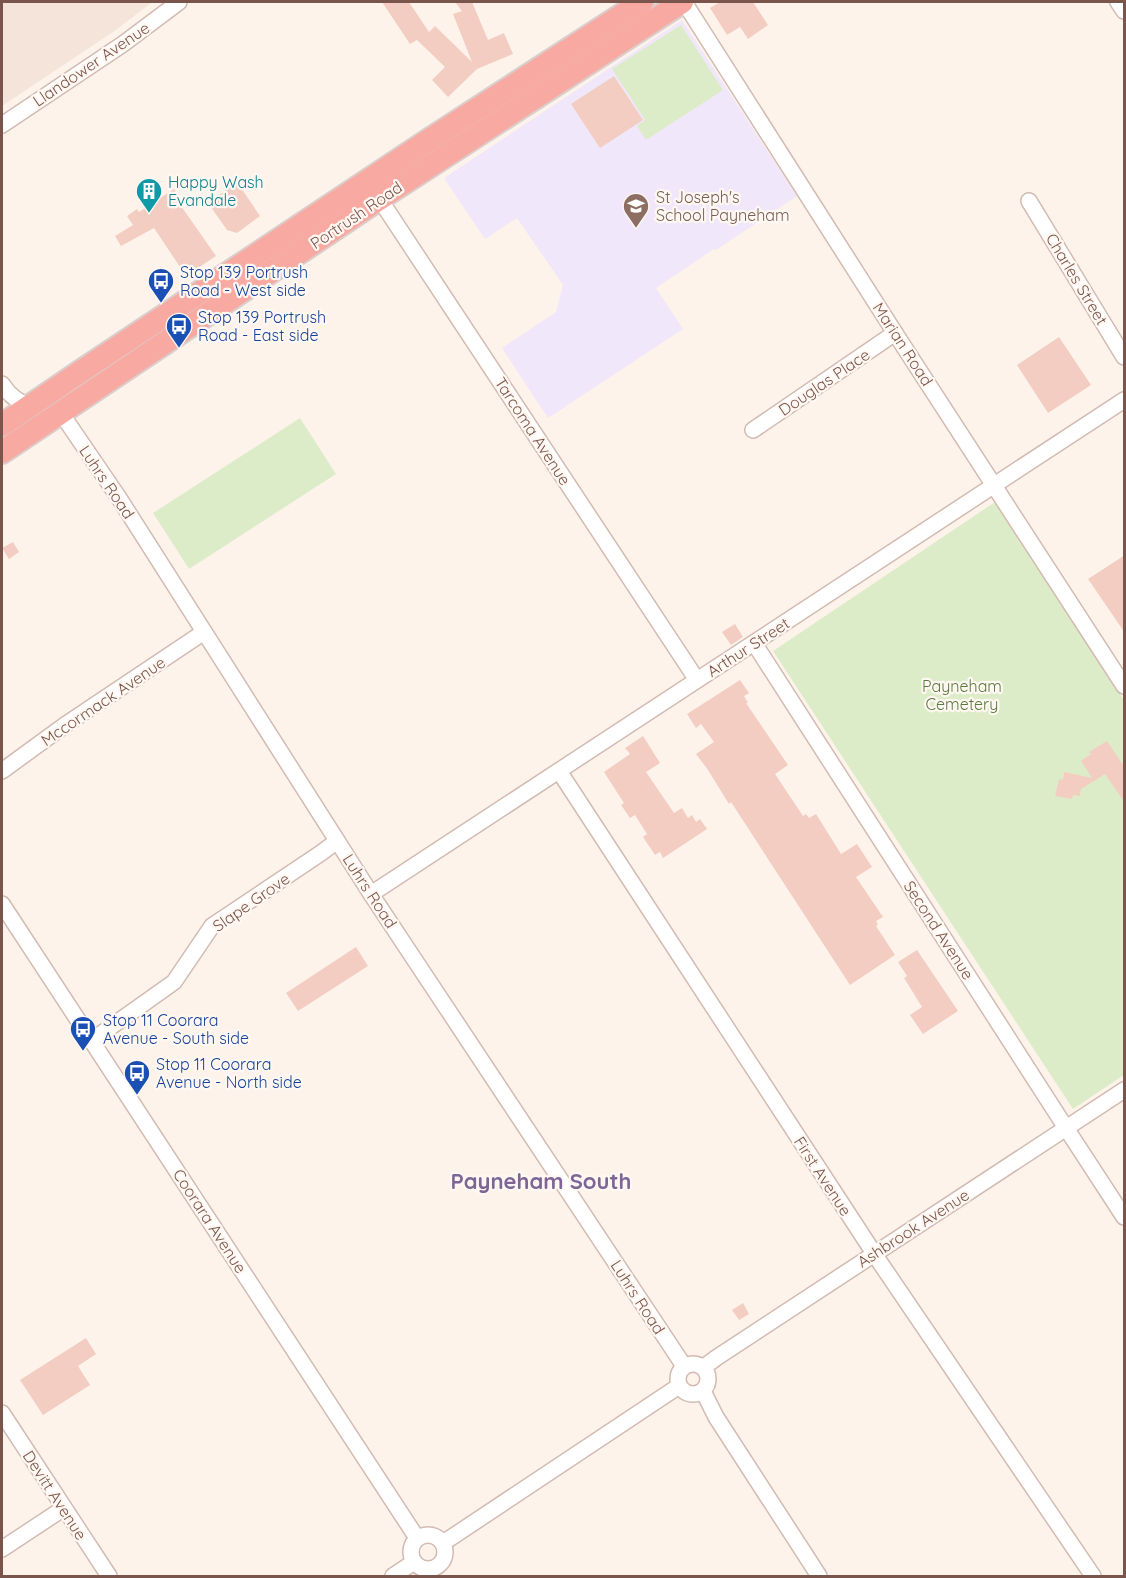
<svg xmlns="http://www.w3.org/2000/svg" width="1126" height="1578" font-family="Quicksand,sans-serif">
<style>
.residential{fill:#f5e4d9}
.education{fill:#f0e7fa}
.green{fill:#ddecc8}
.building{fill:#f3cdc2}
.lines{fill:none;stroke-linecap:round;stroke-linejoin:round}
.minor-casing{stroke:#d3bbb2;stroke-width:18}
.highway-casing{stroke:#dacfcd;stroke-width:26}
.minor{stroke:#fff;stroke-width:15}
.highway{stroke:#f8aaa2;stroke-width:22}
.labels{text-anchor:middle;stroke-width:4.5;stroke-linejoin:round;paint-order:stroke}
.street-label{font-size:16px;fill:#7a554c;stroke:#fff8f2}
.culture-label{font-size:16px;fill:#0d838f;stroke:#fff8f2;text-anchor:start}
.education-label{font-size:16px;fill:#785e54;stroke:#fff8f2;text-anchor:start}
.transit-label{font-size:16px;fill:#164399;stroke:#fff8f2;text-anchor:start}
.park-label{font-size:16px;fill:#5b7a41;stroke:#fff8f2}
.district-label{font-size:22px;font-weight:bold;fill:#7d6595;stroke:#fff8f2}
</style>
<rect width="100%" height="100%" fill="#fdf3eb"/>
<path class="residential" d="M2 2H152L116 30 2 106Z"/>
<path class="education" d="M682 20 797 196 716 250 714 249 656 288 683 329 548 418 502 348 556 312 563 285 517 218 485 239 444 178Z"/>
<g class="green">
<path d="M681 25 723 90 646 140 637 126 645 120 612 69Z"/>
<path d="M300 418 336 474 189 569 153 513Z"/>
<path d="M995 502 1124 700V1075L1073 1109 773 651Z"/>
</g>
<g class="building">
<path d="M382 2H409L429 32 435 26 472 62 453 14 462 11 455 2H472L488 40 504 33 513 54 477 69 448 97 432 80 445 67 417 40 410 44Z"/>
<path d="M720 2H753L768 25 748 39 740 27 727 35 710 8Z"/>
<path d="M614 76 643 120 600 148 571 104Z"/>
<path d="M237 182 260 216 237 233 227 230 208 203Z"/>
<path d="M174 189 184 204 181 206 216 256 186 276 154 228 121 246 115 236 133 225 127 216 137 209 139 212Z"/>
<path d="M1059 337 1091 385 1048 413 1017 365Z"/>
<path d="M13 542 19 552 9 559 2 548Z"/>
<path d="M1125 555V633L1088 579Z"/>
<path d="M735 624 743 637 731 645 722 632Z"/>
<path d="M740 680 749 693 744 696 748 703H746L788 765 775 774 803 816 806 814 809 818 816 814 841 854 857 844 872 867 856 877 883 917 876 921 878 925 876 926 895 955 850 985 731 802 729 804 708 770 696 754 714 742 701 724 696 728 687 714Z"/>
<path d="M643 736 660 763 646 772 674 813 682 808 688 818 692 815 696 822 700 819 707 829 663 858 660 852 655 855 643 837 647 834 635 815 630 818 621 805 624 803 604 772 630 754 625 748Z"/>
<path d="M1107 741 1125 768V803L1105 774 1081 789 1080 796 1073 795 1072 799 1055 796 1059 779 1063 780 1064 772 1092 778 1081 761 1091 754 1089 752Z"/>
<path d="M356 947 368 966 298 1011 286 993Z"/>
<path d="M917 950 958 1011 923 1034 910 1015 922 1007 904 978 907 976 898 962Z"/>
<path d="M743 1303 749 1314 739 1320 732 1310Z"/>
<path d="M86 1338 96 1354 78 1366 90 1385 43 1415 20 1380Z"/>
</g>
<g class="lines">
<g class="minor-casing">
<g id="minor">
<path d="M684 2 895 333 1124 686"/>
<path d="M1118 2 1124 11"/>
<path d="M2 125 123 44 179 2"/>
<path d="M375 192 697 680"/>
<path d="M1029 201 1124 357"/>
<path d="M2 384C9 395 17 402 30 406"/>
<path d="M61 413 119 498 371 894 684 1366"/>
<path d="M753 430 895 333"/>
<path d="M754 643 1066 1128 1124 1217"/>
<path d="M2 771 65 725 204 632"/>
<path d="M559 771 881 1264 1093 1576"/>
<path d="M371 894 1124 400"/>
<path d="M2 904 417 1538"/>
<path d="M91 1041 174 982 212 926 321 853 337 841"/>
<circle cx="693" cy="1379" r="15"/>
<path d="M704 1367 716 1358 1124 1090"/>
<path d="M703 1391 716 1417 819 1576"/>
<path d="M2 1413 109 1576"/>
<circle cx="428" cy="1552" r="17"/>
<path d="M443 1543 679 1386"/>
<path d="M2 1549 64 1508"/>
<path d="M393 1576 414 1562"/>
</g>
</g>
<g class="highway-casing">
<g id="highway">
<path d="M2 425 83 370 426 142 642 2"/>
<path d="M2 452 379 199 682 2"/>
</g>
</g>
<use href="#minor" class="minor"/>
<use href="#highway" class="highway"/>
</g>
<defs>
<g id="building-pin" transform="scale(1.35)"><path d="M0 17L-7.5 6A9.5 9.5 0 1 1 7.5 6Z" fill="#0f9aa8" stroke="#fff8f2"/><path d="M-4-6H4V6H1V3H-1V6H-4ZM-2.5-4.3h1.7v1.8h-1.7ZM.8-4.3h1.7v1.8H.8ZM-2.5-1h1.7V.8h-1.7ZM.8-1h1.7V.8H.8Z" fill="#fff"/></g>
<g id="school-pin" transform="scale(1.35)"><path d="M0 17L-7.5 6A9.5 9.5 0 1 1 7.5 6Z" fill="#8d6e63" stroke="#fff8f2"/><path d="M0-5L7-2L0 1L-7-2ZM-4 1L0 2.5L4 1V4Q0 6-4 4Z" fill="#fff"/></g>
<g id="bus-pin" transform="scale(1.35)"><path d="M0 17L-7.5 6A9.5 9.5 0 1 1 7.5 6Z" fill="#1a4fb4" stroke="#fff8f2"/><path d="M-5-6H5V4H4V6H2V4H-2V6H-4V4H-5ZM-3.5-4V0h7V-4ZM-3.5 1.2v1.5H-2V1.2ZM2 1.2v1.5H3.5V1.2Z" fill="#fff"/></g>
</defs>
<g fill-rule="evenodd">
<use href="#building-pin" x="149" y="191"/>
<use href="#school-pin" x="636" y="206"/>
<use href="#bus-pin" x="161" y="281"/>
<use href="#bus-pin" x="179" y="326"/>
<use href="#bus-pin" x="83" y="1029"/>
<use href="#bus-pin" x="137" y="1073"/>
</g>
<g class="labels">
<g class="street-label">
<text transform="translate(91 64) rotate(-34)" y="6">Llandower Avenue</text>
<text transform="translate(356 215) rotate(-34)" y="6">Portrush Road</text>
<text transform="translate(1077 279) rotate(59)" y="6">Charles Street</text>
<text transform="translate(903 344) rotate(57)" y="6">Marian Road</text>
<text transform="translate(824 382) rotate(-34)" y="6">Douglas Place</text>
<text transform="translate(533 431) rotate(57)" y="6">Tarcoma Avenue</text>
<text transform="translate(107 482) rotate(56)" y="6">Luhrs Road</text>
<text transform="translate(748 647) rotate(-33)" y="6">Arthur Street</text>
<text transform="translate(103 701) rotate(-34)" y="6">Mccormack Avenue</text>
<text transform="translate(370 891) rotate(57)" y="6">Luhrs Road</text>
<text transform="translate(251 902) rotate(-35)" y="6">Slape Grove</text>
<text transform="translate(939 930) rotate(57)" y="6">Second Avenue</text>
<text transform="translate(823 1176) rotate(57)" y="6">First Avenue</text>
<text transform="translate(210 1221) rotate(57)" y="6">Coorara Avenue</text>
<text transform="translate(913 1228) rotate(-33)" y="6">Ashbrook Avenue</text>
<text transform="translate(638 1297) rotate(57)" y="6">Luhrs Road</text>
<text transform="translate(55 1495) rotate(57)" y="6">Devitt Avenue</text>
</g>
<g class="culture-label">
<text x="168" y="188">Happy Wash<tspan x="168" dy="18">Evandale</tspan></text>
</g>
<g class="education-label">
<text x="656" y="203">St Joseph's<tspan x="656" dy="18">School Payneham</tspan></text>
</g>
<g class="transit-label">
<text x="180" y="278">Stop 139 Portrush<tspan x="180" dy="18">Road - West side</tspan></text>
<text x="198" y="323">Stop 139 Portrush<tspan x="198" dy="18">Road - East side</tspan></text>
<text x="103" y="1026">Stop 11 Coorara<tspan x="103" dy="18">Avenue - South side</tspan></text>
<text x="156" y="1070">Stop 11 Coorara<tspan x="156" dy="18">Avenue - North side</tspan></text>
</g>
<g class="park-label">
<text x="962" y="692">Payneham<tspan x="962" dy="18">Cemetery</tspan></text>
</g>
<g class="district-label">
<text x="541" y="1189">Payneham South</text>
</g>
</g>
<rect width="1126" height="1578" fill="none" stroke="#7a554c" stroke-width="6"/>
</svg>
